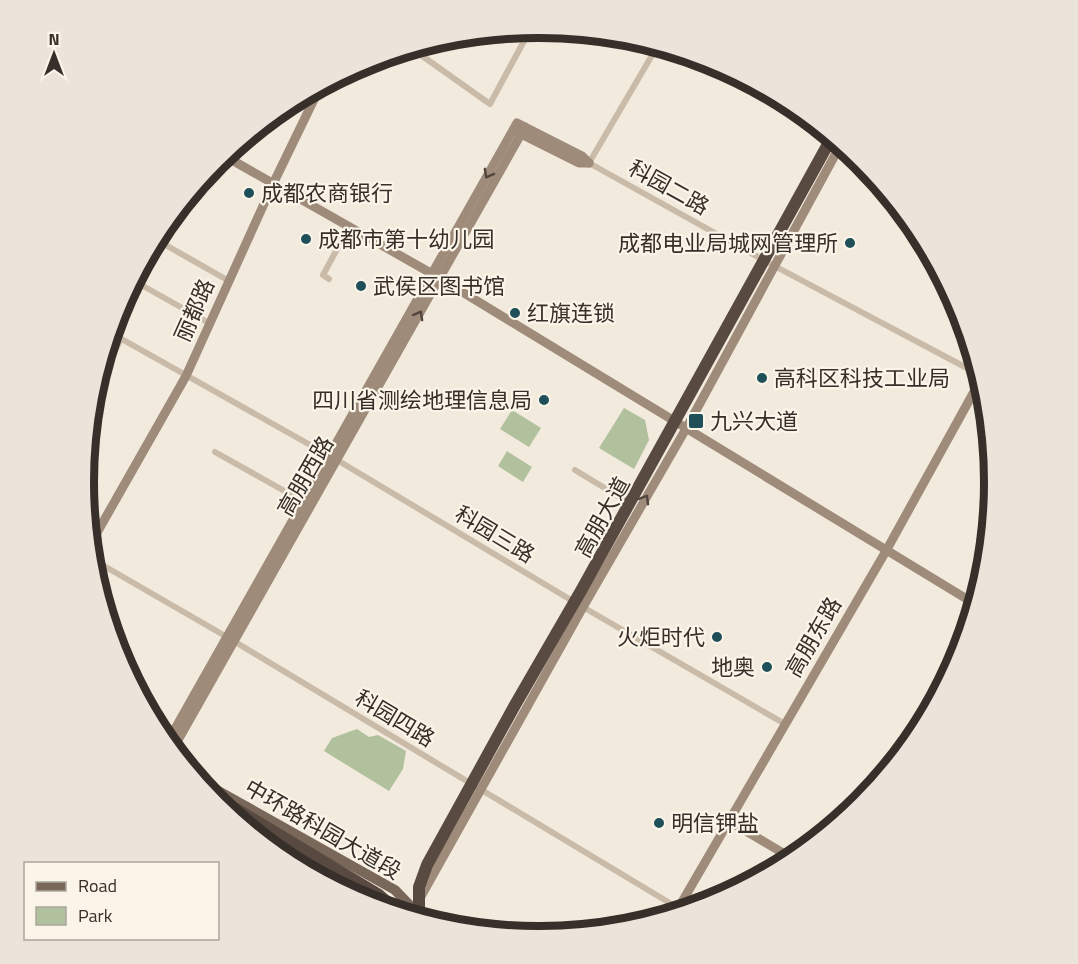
<svg xmlns="http://www.w3.org/2000/svg" width="1078" height="964" font-family="'Titillium Web','Noto Sans SC',sans-serif">
<style>
.green{fill:#b1c19d}
.lines{fill:none;stroke-linecap:round;stroke-linejoin:round}
.street{stroke:#cabba9;stroke-width:6}
.secondary{stroke:#9e8b7a;stroke-width:9}
.primary{stroke:#79675a;stroke-width:10}
.highway{stroke:#584a40;stroke-width:12}
.highway-bridge{stroke:#584a40;stroke-width:12}
.oneway{stroke:#51463d}
.poi-dot{fill:#1f4f58;stroke:#faf4e9;stroke-width:2}
.labels{text-anchor:middle;stroke-width:4.5;stroke-linejoin:round;paint-order:stroke}
.street-label{font-size:22px;fill:#372f29;stroke:#faf4e9}
.poi-label{font-size:22px;fill:#372f29;stroke:#faf4e9;text-anchor:start}
.rim{fill:none;stroke:#372f29;stroke-width:8}
</style>
<rect width="100%" height="100%" fill="#f2eadd"/>
<g class="green">
<path d="M624 408 645 420 649 440 634 469 599 448Z"/>
<path d="M512 410 541 428 529 447 500 429Z"/>
<path d="M507 451 532 467 523 482 498 466Z"/>
<path d="M357 729 369 737 378 735 406 751 403 769 389 791 324 751 332 738Z"/>
</g>
<g class="lines">
<g class="street">
<path d="M658 45 589 163 767 262 980 375"/>
<path d="M411 48 490 104 531 28"/>
<path d="M155 239 229 281"/>
<path d="M157 240 136 282 209 323"/>
<path d="M329 279 323 275 349 227"/>
<path d="M111 333 337 460 576 603 785 724"/>
<path d="M102 364 106 367 121 339"/>
<path d="M215 452 304 502"/>
<path d="M575 470 631 504"/>
<path d="M92 559 227 637 678 908"/>
</g>
<g class="secondary">
<path d="M517 132 579 163H589"/>
<path d="M223 155 436 276 975 604"/>
<path d="M90 545 186 376 273 184 321 85"/>
<path d="M167 743 517 123 582 156 589 163"/>
<path d="M173 749 525 127"/>
<path d="M729 821 793 859"/>
<path d="M675 914 886 551 981 379"/>
<path d="M410 916 583 607 687 427 841 144"/>
</g>
<g class="primary">
<path d="M197 779 395 890 422 918"/>
<path d="M226 811 370 896"/>
</g>
<path class="highway" d="M214 800 236 809"/>
<g class="highway-bridge">
<path d="M236 809 379 895 398 912"/>
<path d="M419 919V887L427 865 515 705 582 589 832 137"/>
</g>
</g>
<defs><path id="oneway-chevron" d="M-2-3.5L2.5 0L-2 3.5" fill="none" stroke-width="1.6" stroke-linecap="round" stroke-linejoin="round" transform="scale(1.5)"/></defs>
<g class="oneway">
<use href="#oneway-chevron" transform="translate(488 174) rotate(119)"/>
<use href="#oneway-chevron" transform="translate(419 315) rotate(-61)"/>
<use href="#oneway-chevron" transform="translate(645 499) rotate(-60)"/>
</g>
<g class="poi-dot">
<circle cx="249" cy="193" r="6"/>
<circle cx="306" cy="239" r="6"/>
<circle cx="850" cy="243" r="6"/>
<circle cx="361" cy="286" r="6"/>
<circle cx="515" cy="313" r="6"/>
<circle cx="762" cy="378" r="6"/>
<circle cx="544" cy="400" r="6"/>
<rect x="688" y="413" width="16" height="16" rx="3"/>
<circle cx="717" cy="637" r="6"/>
<circle cx="767" cy="667" r="6"/>
<circle cx="659" cy="823" r="6"/>
</g>
<g class="labels">
<g class="street-label">
<text transform="translate(669 187) rotate(29)" y="8">科园二路</text>
<text transform="translate(194 310) rotate(-66)" y="8">丽都路</text>
<text transform="translate(305 476) rotate(-60)" y="8">高朋西路</text>
<text transform="translate(602 517) rotate(-61)" y="8">高朋大道</text>
<text transform="translate(495 534) rotate(31)" y="8">科园三路</text>
<text transform="translate(813 637) rotate(-60)" y="8">高朋东路</text>
<text transform="translate(395 718) rotate(31)" y="8">科园四路</text>
<text transform="translate(323 829) rotate(30)" y="8">中环路科园大道段</text>
</g>
<g class="poi-label">
<text x="261" y="201">成都农商银行</text>
<text x="318" y="247">成都市第十幼儿园</text>
<text x="838" y="251" text-anchor="end">成都电业局城网管理所</text>
<text x="373" y="294">武侯区图书馆</text>
<text x="527" y="321">红旗连锁</text>
<text x="774" y="386">高科区科技工业局</text>
<text x="532" y="408" text-anchor="end">四川省测绘地理信息局</text>
<text x="710" y="429">九兴大道</text>
<text x="705" y="645" text-anchor="end">火炬时代</text>
<text x="755" y="675" text-anchor="end">地奥</text>
<text x="671" y="831">明信钾盐</text>
</g>
</g>
<path d="M0 0H1078V964H0ZM538 38H540A444 444 0 0 1 984 482V482A444 444 0 0 1 540 926H538A444 444 0 0 1 94 482V482A444 444 0 0 1 538 38Z" fill="#eae4da" fill-rule="evenodd"/>
<path class="rim" d="M538 38H540A444 444 0 0 1 984 482V482A444 444 0 0 1 540 926H538A444 444 0 0 1 94 482V482A444 444 0 0 1 538 38Z"/>
<rect x="24" y="862" width="195" height="78" fill="#faf4e9" stroke="#aca59c" stroke-width="1.5"/>
<rect x="36" y="882" width="30" height="9" fill="#79675a" stroke="#aca59c" stroke-width="1.5"/>
<text x="78" y="892" font-size="18" fill="#372f29">Road</text>
<rect x="36" y="907" width="30" height="18" fill="#b1c19d" stroke="#aca59c" stroke-width="1.5"/>
<text x="78" y="922" font-size="18" fill="#372f29">Park</text>
<g transform="translate(54 54)" stroke="#faf4e9" stroke-width="4.5" paint-order="stroke">
<path d="M0-4.5L10 22L0 15L-10 22Z" fill="#372f29"/>
<text y="-9" font-size="16" font-weight="bold" text-anchor="middle" fill="#372f29">N</text>
</g>
</svg>
